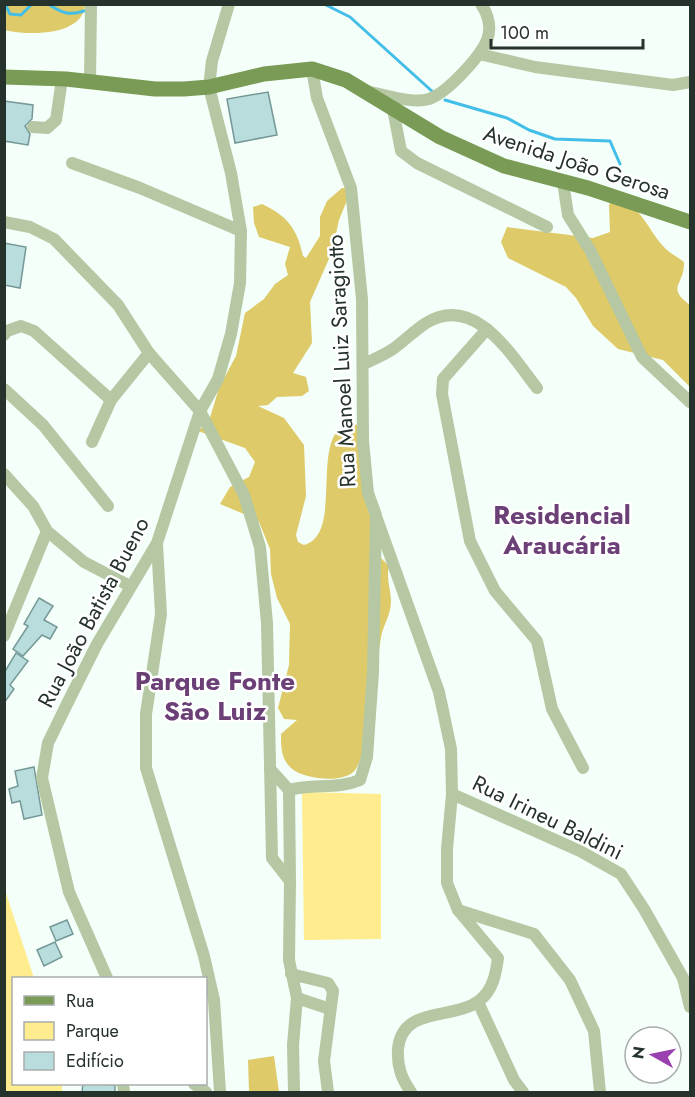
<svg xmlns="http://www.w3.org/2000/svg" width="695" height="1097" font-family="Jost,sans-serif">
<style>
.green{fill:#ffec8f}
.forest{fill:#deca68}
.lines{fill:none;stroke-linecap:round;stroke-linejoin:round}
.stream{stroke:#43bee8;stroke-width:3}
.building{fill:#b8dddc;stroke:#759897;stroke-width:1.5}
.minor{stroke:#b5c8a3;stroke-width:12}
.major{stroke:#7a9b55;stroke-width:15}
.labels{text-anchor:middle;stroke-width:5;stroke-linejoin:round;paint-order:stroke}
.street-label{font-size:22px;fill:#26322c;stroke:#fff}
.quarter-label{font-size:26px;font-weight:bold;fill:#6b4076;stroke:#fff}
</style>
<rect width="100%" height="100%" fill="#f3fff8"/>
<g class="green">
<path d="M302 792 381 794V939L304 940Z"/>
<path d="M4 887 34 978H14V1084H62V1092H5Z"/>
</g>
<g class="forest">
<path d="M5 5H85C83 36 27 36 5 30Z"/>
<path d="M342 188H346L348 198 339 220 332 252 310 302 312 343 293 373 306 377 309 391 302 396 277 397 268 405 258 406 284 418 304 445 306 496 296 535 298 542 304 545C348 534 303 418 358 425L379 556 389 566C386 582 391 588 391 602 391 614 383 626 381 637 374 680 377 727 357 767 349 785 304 780 291 768 281 759 281 747 281 734L297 720 284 719 278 708 289 665 290 624 277 598 271 574 270 549 259 522 253 515 244 514 220 504 230 487 249 477 255 462 245 448 198 431 209 421 219 388 236 356 245 313 264 299 275 284 288 275 285 264 290 247 259 237 254 223 253 207 262 204C287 216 297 228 303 256L306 258 320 236V217L327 201Z"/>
<path d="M612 200C640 200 648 231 664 247 669 253 678 257 684 262 685 285 665 287 690 305V387L663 360 618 349 593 326 576 298 566 287 508 258 501 242 507 227 593 238 610 232 609 205Z"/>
<path d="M274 1056 279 1092H249L248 1060Z"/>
</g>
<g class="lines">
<g class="stream">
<path d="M5 4 10 14 21 15 32 4"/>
<path d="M48 4C62 13 69 16 84 11"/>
<path d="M324 4 350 17 434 93"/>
<path d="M445 100 507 118 529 130 555 139 610 141 620 164"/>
</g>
</g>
<g class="building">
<path d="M268 92 277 135 235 143 227 99Z"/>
<path d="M4 101 33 105 32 119 25 126 30 134 28 145 4 141Z"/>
<path d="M4 243 26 247 20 288 4 285Z"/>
<path d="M39 598 53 606 44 620 57 627 50 639 42 635 23 656 13 649 28 626 24 624Z"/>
<path d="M16 653 28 661 10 685 14 689 4 703V673Z"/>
<path d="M34 767 42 815 24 819 20 801 12 803 9 789 18 786 15 771Z"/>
<path d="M67 920 73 934 56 941 50 927Z"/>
<path d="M55 942 62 957 44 966 37 950Z"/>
<path d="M83 1083 115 1085V1092H82Z"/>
</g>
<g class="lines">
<g class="minor">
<path d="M479 54 535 67 673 85 690 82"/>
<path d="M90 81 91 4"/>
<path d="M369 92C387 95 412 104 429 99 447 93 480 57 487 40 492 28 488 14 481 4"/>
<path d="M393 109 401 151 417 163 547 227"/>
<path d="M33 127 47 128 56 120 62 79"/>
<path d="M72 163 140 188 241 231"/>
<path d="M563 182 568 215 590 250 642 357 690 402"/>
<path d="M4 222 30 227 54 239 118 305 149 353 200 411 244 495 260 547 267 623 272 858 290 881 289 960 297 998 293 1045 294 1092"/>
<path d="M487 329 443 379 442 394 470 541 495 591 537 641 552 709 583 768"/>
<path d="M4 335 7 331 21 326 34 331 111 400"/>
<path d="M364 364C374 359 384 355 393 349 404 341 414 331 426 323 475 293 511 355 537 388"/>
<path d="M4 389 43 425 108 506"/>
<path d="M92 442 111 400 149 353"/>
<path d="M4 474 33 506 47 531 84 562 130 586"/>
<path d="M377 519 439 692 451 749 452 794 447 849V883L458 910 498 958C496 973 493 990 480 1000 454 1021 402 1005 398 1049 397 1066 401 1078 411 1092"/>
<path d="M157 544 161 614 146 714V768L204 956 214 1000 220 1092"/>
<path d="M4 636 47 531"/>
<path d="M270 769 289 790"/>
<path d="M452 794 580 851 621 874 644 909 683 978 690 1007"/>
<path d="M290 881 289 790C313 783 337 790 360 780L367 757 373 672 376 515 368 493 363 441 362 299 351 188 317 98 312 69"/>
<path d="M458 910 534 934 570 980 594 1031 600 1092"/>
<path d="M291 974 328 983 333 991 324 1061 328 1092"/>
<path d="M107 978 69 892 42 778 48 743 67 704 97 644 157 543 200 411 218 379 231 334 240 283 241 231 231 173 209 87 212 61 229 4"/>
<path d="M297 998 330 1009"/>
<path d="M478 1002 514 1080 523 1092"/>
<path d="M123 1084 124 1092"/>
<path d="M194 1084 206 1092"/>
</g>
<path class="major" d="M4 77 66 79 155 89H184L209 87 264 74 312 69 346 80 440 137 504 166 588 188 690 222"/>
</g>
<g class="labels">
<g class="street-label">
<text transform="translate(577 162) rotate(18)" y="8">Avenida João Gerosa</text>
<text transform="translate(341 361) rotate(-93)" y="8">Rua Manoel Luiz Saragiotto</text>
<text transform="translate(93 612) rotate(-62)" y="8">Rua João Batista Bueno</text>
<text transform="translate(548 817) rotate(26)" y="8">Rua Irineu Baldini</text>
</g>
<g class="quarter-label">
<text x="562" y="524">Residencial<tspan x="562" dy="30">Araucária</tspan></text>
<text x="215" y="690">Parque Fonte<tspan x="215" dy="30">São Luiz</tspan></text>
</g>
</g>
<rect width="695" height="1097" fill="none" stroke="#26322c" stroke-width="12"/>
<rect x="12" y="977" width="195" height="108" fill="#ffffff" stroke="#a8adab" stroke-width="1.5"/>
<rect x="24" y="996" width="30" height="9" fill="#7a9b55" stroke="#a8adab" stroke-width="1.5"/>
<text x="66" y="1007" font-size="18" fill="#26322c">Rua</text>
<rect x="24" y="1022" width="30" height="18" fill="#ffec8f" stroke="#a8adab" stroke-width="1.5"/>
<text x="66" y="1037" font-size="18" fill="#26322c">Parque</text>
<rect x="24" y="1052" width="30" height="18" fill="#b8dddc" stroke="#a8adab" stroke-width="1.5"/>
<text x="66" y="1067" font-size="18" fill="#26322c">Edifício</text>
<g transform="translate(653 1055) rotate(279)"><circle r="28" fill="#ffffff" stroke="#a8adab" stroke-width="1.5"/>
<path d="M0-4.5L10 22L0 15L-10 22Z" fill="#9941ae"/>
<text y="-9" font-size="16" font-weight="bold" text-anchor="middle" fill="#26322c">N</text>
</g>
<path d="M491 39v9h152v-9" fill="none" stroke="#26322c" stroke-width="3"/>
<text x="500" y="39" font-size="18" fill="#26322c" stroke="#ffffff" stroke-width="4.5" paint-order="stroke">100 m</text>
</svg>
